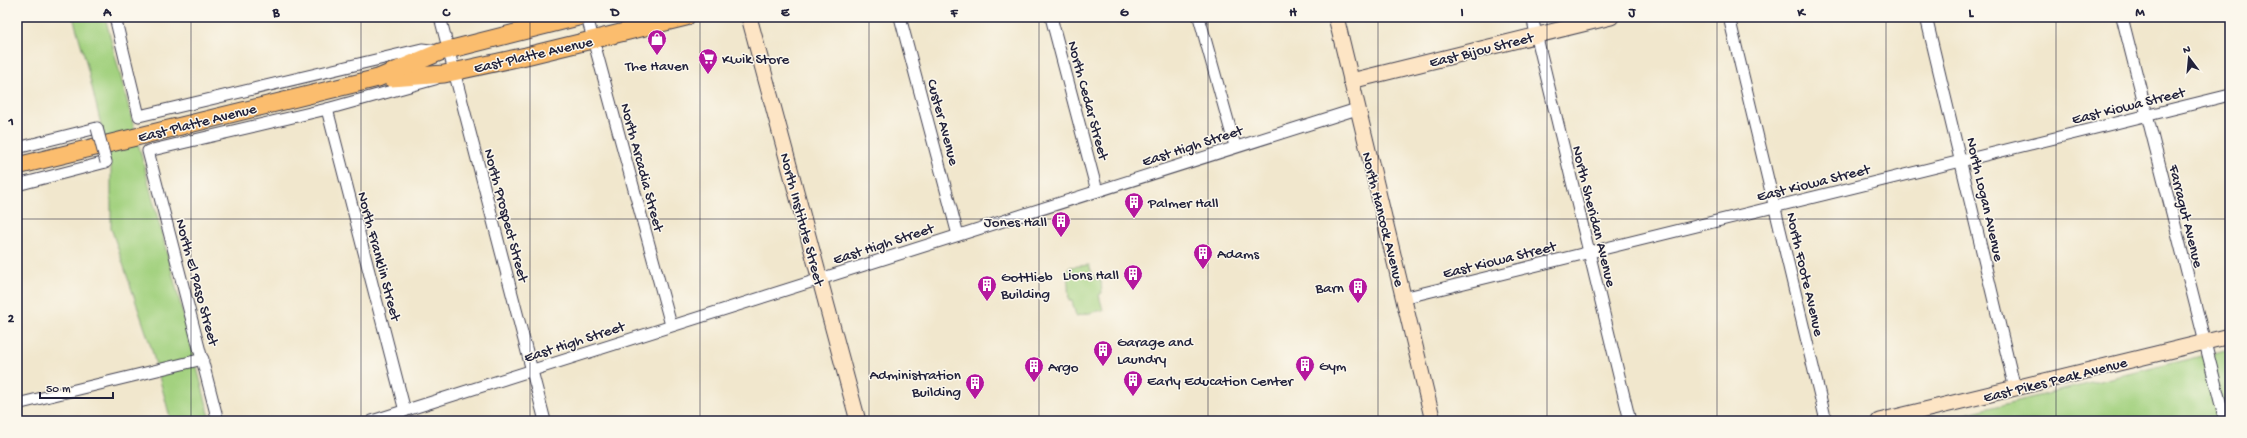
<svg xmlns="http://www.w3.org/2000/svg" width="2247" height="438" font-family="'Gochi Hand',sans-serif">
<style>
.green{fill:#a3d17f;stroke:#627a5d}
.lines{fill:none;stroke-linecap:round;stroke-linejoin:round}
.street-casing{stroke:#414051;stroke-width:13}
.secondary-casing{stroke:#414051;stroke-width:17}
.primary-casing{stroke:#414051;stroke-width:19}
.street{stroke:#fff;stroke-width:11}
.secondary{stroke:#fde5c5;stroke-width:15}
.primary{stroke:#fbbd6e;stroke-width:17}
.street-bridge-casing{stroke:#414051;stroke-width:13;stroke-linecap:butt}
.street-bridge{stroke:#fff;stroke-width:11}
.grid{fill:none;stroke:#22223b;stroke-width:1;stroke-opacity:0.55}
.labels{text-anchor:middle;stroke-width:3;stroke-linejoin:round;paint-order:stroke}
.street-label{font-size:15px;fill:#22223b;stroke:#fbf7ec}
.poi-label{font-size:15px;fill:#22223b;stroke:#fbf7ec;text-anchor:start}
.neatline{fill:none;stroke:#22223b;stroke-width:1.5}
.grid-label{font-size:13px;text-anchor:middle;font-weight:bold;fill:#22223b}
</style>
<rect width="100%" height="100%" fill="#fbf7ec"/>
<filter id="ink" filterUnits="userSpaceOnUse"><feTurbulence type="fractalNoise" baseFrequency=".025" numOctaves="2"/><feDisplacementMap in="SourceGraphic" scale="8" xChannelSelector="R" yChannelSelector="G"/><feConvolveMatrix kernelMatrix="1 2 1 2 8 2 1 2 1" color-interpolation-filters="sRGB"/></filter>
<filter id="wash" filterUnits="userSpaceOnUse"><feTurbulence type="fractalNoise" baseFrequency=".012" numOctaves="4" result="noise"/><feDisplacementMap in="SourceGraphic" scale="16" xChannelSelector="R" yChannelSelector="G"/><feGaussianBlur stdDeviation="0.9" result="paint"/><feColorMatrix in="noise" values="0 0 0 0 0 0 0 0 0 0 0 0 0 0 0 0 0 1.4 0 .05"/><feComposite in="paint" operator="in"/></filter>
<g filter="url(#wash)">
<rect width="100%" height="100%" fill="#f1e7cd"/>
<g class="green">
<path d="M73 17H105L211 421H171L151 347 111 228V167L85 58Z"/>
<path d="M1089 265 1094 278 1101 281 1102 293 1099 295 1103 310 1076 316 1072 301H1069L1067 270 1070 267Z"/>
<path d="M2230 349V421H1936Z"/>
</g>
</g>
<g filter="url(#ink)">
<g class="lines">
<g class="street-casing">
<g id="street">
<path d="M115 17 139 116 422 49 439 51"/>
<path d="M440 17 545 421"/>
<path d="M587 17 671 325"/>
<path d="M900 17 958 235"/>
<path d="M1051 17 1097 191"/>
<path d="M1199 17 1235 146"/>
<path d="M1532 17 1630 421"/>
<path d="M1729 17 1826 421"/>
<path d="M1926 17 2015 389"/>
<path d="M2122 17 2225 421"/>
<path d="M327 109 405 411"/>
<path d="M17 148 97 128"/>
<path d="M17 185 106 162"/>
<path d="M1403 298 2230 95"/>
<path d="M17 404 203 359"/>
<path d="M218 421 148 151 327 109 435 79"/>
<path d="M372 421 1357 109"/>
</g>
</g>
<g class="secondary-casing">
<g id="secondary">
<path d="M749 17 858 421"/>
<path d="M1336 17 1433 421"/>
<path d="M1351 81 1611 17"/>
<path d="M1879 421 2230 336"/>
</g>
</g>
<g class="primary-casing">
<g id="primary">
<path d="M391 78 444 74 526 56 686 17"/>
<path d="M17 166 378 78 440 52 578 17"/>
</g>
</g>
<use href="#street" class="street"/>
<use href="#secondary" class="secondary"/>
<use href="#primary" class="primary"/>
<g class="street-bridge-casing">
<path id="street-bridge" d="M97 128 106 162"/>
</g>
<use href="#street-bridge" class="street-bridge"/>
</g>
</g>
<path class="grid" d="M191 17V421M361 17V421M530 17V421M700 17V421M869 17V421M1039 17V421M1208 17V421M1378 17V421M1547 17V421M1717 17V421M1886 17V421M2056 17V421M17 219H2230"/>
<defs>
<g id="shop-pin" transform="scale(1)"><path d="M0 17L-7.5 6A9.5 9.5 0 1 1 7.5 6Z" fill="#b5179e" stroke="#fbf7ec"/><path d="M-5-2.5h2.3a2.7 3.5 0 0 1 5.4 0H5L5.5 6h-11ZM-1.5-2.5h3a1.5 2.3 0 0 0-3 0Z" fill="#fff"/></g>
<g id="supermarket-pin" transform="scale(1)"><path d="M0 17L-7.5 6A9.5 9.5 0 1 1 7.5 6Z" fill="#b5179e" stroke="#fbf7ec"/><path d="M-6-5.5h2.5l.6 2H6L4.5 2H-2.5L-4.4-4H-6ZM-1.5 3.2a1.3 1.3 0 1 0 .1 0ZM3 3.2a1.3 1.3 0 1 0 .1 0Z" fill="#fff"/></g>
<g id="building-pin" transform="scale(1)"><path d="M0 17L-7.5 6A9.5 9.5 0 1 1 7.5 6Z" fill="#b5179e" stroke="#fbf7ec"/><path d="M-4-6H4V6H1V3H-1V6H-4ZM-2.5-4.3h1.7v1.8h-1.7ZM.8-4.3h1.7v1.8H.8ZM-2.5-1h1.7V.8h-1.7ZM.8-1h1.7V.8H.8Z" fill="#fff"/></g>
</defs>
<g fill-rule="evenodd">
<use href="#shop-pin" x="657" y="39"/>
<use href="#supermarket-pin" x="708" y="58"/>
<use href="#building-pin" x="1134" y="202"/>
<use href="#building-pin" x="1061" y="221"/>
<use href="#building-pin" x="1203" y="253"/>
<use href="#building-pin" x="1133" y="274"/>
<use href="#building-pin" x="987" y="285"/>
<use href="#building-pin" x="1358" y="287"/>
<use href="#building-pin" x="1103" y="350"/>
<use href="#building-pin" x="1305" y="365"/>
<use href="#building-pin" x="1034" y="366"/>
<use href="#building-pin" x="1133" y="380"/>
<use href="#building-pin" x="975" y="383"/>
</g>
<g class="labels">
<g class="street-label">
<text transform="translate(1481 49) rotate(-14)" y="5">East Bijou Street</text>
<text transform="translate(533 54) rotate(-13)" y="5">East Platte Avenue</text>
<text transform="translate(1089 100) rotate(75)" y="5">North Cedar Street</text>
<text transform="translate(2128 105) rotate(-14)" y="5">East Kiowa Street</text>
<text transform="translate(197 122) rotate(-14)" y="5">East Platte Avenue</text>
<text transform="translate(944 122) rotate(75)" y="5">Custer Avenue</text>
<text transform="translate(1192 145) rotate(-18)" y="5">East High Street</text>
<text transform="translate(643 167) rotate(75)" y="5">North Arcadia Street</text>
<text transform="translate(1813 182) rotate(-14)" y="5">East Kiowa Street</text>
<text transform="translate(1986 199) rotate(77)" y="5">North Logan Avenue</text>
<text transform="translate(507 215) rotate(75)" y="5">North Prospect Street</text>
<text transform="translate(1595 216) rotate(76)" y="5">North Sheridan Avenue</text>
<text transform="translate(2187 216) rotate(76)" y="5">Farragut Avenue</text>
<text transform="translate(803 219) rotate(75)" y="5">North Institute Street</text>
<text transform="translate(1384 219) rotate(76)" y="5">North Hancock Avenue</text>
<text transform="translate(883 243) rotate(-18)" y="5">East High Street</text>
<text transform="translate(380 256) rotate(75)" y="5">North Franklin Street</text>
<text transform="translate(1499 259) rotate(-14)" y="5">East Kiowa Street</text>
<text transform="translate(1806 274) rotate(77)" y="5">North Foote Avenue</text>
<text transform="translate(198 282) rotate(75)" y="5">North El Paso Street</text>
<text transform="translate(574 341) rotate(-18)" y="5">East High Street</text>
<text transform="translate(2055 379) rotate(-14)" y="5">East Pikes Peak Avenue</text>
</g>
<g class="poi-label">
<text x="722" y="63">Kwik Store</text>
<text x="657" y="70" text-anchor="middle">The Haven</text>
<text x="1148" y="207">Palmer Hall</text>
<text x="1047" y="226" text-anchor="end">Jones Hall</text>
<text x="1217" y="258">Adams</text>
<text x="1119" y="279" text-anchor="end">Lions Hall</text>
<text x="1001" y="281">Gottlieb<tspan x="1001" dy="17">Building</tspan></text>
<text x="1344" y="292" text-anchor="end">Barn</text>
<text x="1117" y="346">Garage and<tspan x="1117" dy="17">Laundry</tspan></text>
<text x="1319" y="370">Gym</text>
<text x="1048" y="371">Argo</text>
<text x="961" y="379" text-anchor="end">Administration<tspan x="961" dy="17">Building</tspan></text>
<text x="1147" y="385">Early Education Center</text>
</g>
</g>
<rect width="2247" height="438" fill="none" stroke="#fbf7ec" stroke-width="44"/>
<g transform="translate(2189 58) rotate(344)" stroke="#fbf7ec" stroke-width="3" paint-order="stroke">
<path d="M0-3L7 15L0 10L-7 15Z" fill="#22223b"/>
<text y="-6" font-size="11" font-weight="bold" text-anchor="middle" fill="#22223b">N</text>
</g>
<path d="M40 392v6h73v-6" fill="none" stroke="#22223b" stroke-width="2"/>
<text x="46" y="392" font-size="12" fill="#22223b" stroke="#fbf7ec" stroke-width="3" paint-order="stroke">50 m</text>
<rect x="22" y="22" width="2203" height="394" class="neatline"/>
<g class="grid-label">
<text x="107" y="16">A</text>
<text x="276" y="16">B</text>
<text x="446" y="16">C</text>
<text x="615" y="16">D</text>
<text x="785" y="16">E</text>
<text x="954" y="16">F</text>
<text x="1124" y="16">G</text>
<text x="1293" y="16">H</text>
<text x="1462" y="16">I</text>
<text x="1632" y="16">J</text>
<text x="1801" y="16">K</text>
<text x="1971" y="16">L</text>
<text x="2140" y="16">M</text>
<text x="11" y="125">1</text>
<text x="11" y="322">2</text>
</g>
</svg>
